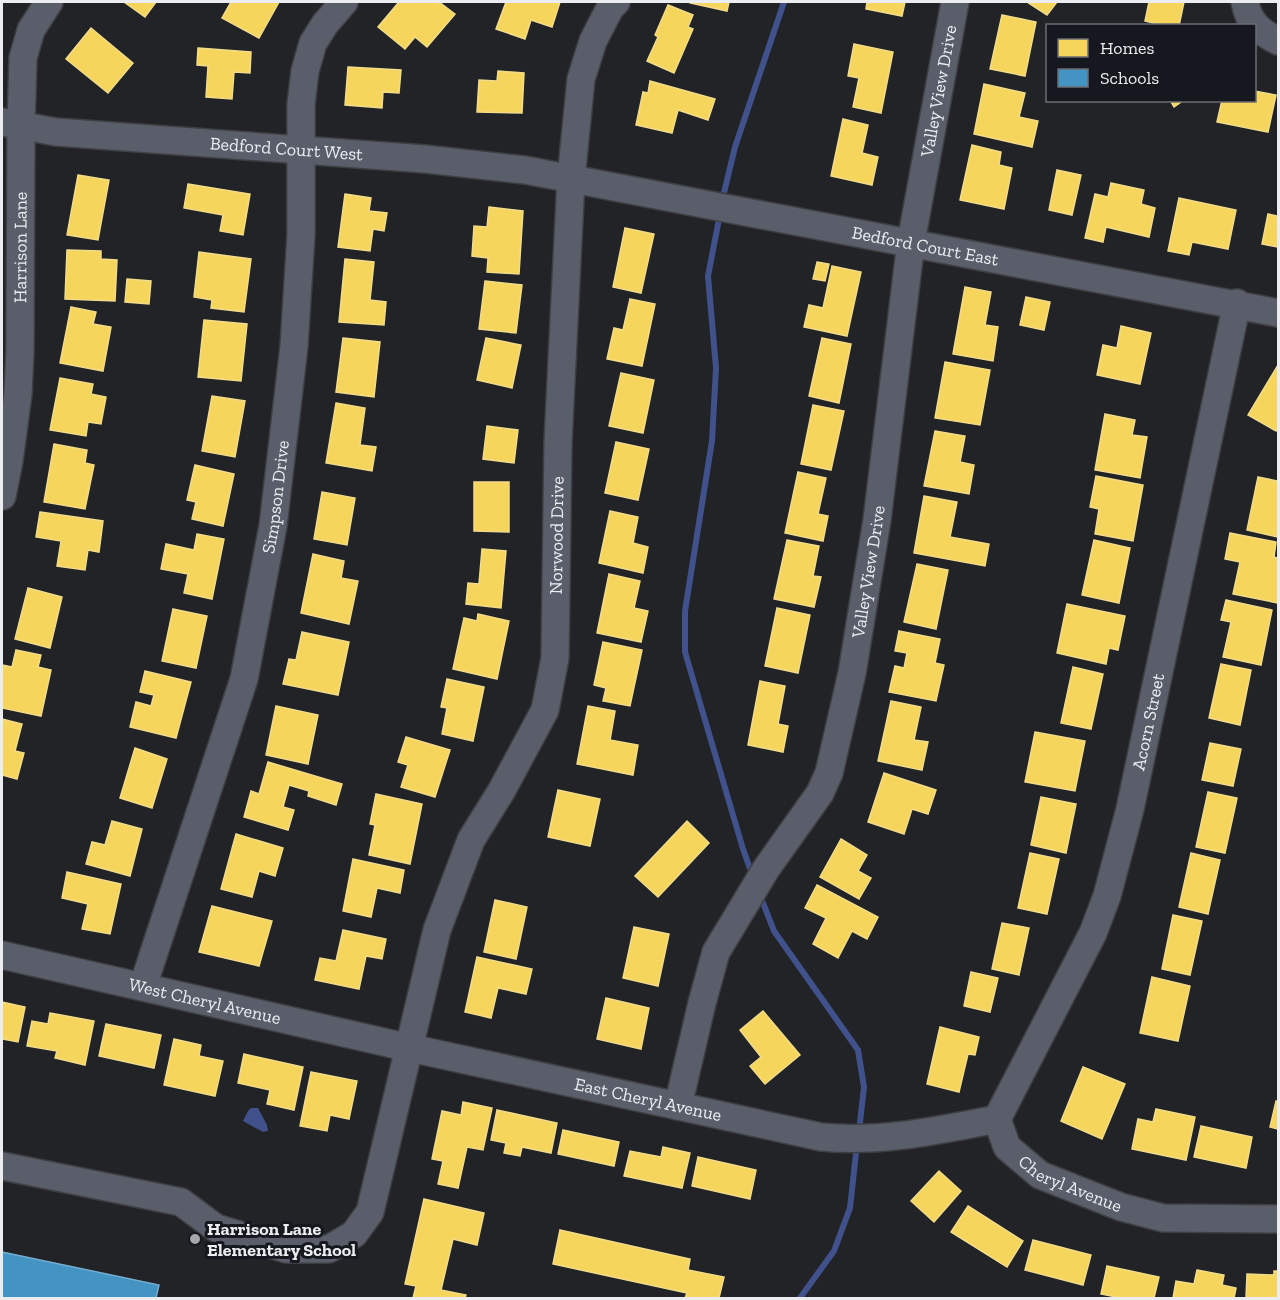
<svg xmlns="http://www.w3.org/2000/svg" width="1280" height="1300" font-family="'Zilla Slab',serif">
<style>
.water{fill:#40518b}
.homes{fill:#f6d55c;stroke:#f3dc89;stroke-width:1.5}
.schools{fill:#4393c3;stroke:#75aed1;stroke-width:1.5}
.lines{fill:none;stroke-linecap:round;stroke-linejoin:round}
.stream{stroke:#40518b;stroke-width:6}
.minor-casing{stroke:#3e3f42;stroke-width:30}
.minor{stroke:#595e6a;stroke-width:27}
.poi-dot{fill:#a4a6aa;stroke:#16181f;stroke-width:2}
.labels{text-anchor:middle;stroke-width:6;stroke-linejoin:round;paint-order:stroke}
.street-label{font-size:18px;fill:#ebedf1;stroke:#16181f}
.poi-label{font-size:18px;font-weight:bold;fill:#ebedf1;stroke:#16181f;text-anchor:start}
</style>
<rect width="100%" height="100%" fill="#212326"/>
<path class="water" d="M251 1108H258L267 1125 268 1131 263 1132 243 1121 248 1111Z"/>
<g class="homes">
<path d="M124 2H156L145 17Z"/>
<path d="M231 2H279L259 38 222 18Z"/>
<path d="M399 2H439L455 14 427 47 415 37 405 49 378 27Z"/>
<path d="M506 2H560L552 27 531 20 525 39 496 29Z"/>
<path d="M690 2H729L727 11 690 3Z"/>
<path d="M867 2H905L902 16 866 9Z"/>
<path d="M1027 2H1057L1047 15Z"/>
<path d="M1149 2H1184L1179 26H1165L1145 21Z"/>
<path d="M668 5 693 15 688 27 693 29 674 73 647 61 658 37 655 35Z"/>
<path d="M1002 15 1036 22 1025 76 990 69Z"/>
<path d="M91 28 133 63 108 93 66 59Z"/>
<path d="M854 44 893 52 881 113 853 107 859 78 848 76Z"/>
<path d="M198 48 251 52 250 73 234 72 232 99 206 97 208 66 197 65Z"/>
<path d="M348 67 401 70 399 93 383 92 382 108 345 105Z"/>
<path d="M498 71 524 73 522 113 477 112 479 80 497 81Z"/>
<path d="M650 81 715 99 708 120 678 110 672 133 636 125 643 92 648 93Z"/>
<path d="M984 84 1025 93 1019 117 1038 121 1032 147 974 134Z"/>
<path d="M1254 91 1276 95 1268 132 1217 122 1222 100H1254Z"/>
<path d="M1170 100H1184L1174 107Z"/>
<path d="M843 119 868 125 862 153 878 157 872 185 831 176Z"/>
<path d="M972 145 1001 152 999 165 1012 168 1004 209 960 200Z"/>
<path d="M1057 170 1081 175 1072 215 1049 210Z"/>
<path d="M78 175 109 180 98 240 67 235Z"/>
<path d="M1111 183 1144 190 1141 204 1155 208 1149 237 1106 227 1103 242 1085 238 1095 194 1108 197Z"/>
<path d="M188 184 250 194 243 235 220 231 223 215 184 208Z"/>
<path d="M345 194 371 198 369 211 387 213 384 231 373 229 370 251 338 247Z"/>
<path d="M1179 198 1236 210 1228 249 1192 242 1189 255 1168 251Z"/>
<path d="M489 207 523 211 519 274 487 272 488 258 472 256 474 226 487 227Z"/>
<path d="M1268 214 1278 216V247L1262 244Z"/>
<path d="M625 228 654 234 641 293 613 287Z"/>
<path d="M67 250 101 251V259L117 260 115 301 65 299Z"/>
<path d="M199 252 251 259 244 312 211 308 212 300 194 297Z"/>
<path d="M345 259 374 262 370 300 386 302 384 325 339 322Z"/>
<path d="M817 262 829 264 825 281 813 279Z"/>
<path d="M832 266 861 272 847 336 804 327 809 305 823 308Z"/>
<path d="M127 279 151 281 149 304 125 302Z"/>
<path d="M485 281 522 285 516 333 479 329Z"/>
<path d="M965 287 991 292 985 325 998 327 993 361 953 354Z"/>
<path d="M1026 297 1050 302 1044 330 1020 325Z"/>
<path d="M630 299 655 304 642 366 607 359 614 328 623 330Z"/>
<path d="M71 307 96 312 93 324 111 327 103 371 60 363Z"/>
<path d="M204 320 247 324 241 381 198 377Z"/>
<path d="M1121 326 1151 333 1140 384 1097 375 1103 345 1117 348Z"/>
<path d="M343 338 380 342 374 397 336 392Z"/>
<path d="M486 338 521 345 512 388 477 380Z"/>
<path d="M822 338 851 344 839 403 809 396Z"/>
<path d="M945 362 990 370 980 425 935 418Z"/>
<path d="M1278 365V427L1276 431 1248 415Z"/>
<path d="M621 373 654 380 643 433 609 426Z"/>
<path d="M60 378 93 384 91 394 106 397 101 424 88 422 86 436 50 430Z"/>
<path d="M212 396 245 401 235 457 202 451Z"/>
<path d="M336 403 365 408 360 445 376 447 372 471 326 463Z"/>
<path d="M813 405 844 411 831 470 801 464Z"/>
<path d="M1105 414 1135 420 1132 435 1147 437 1140 478 1095 470Z"/>
<path d="M487 426 518 430 514 463 483 459Z"/>
<path d="M935 431 965 436 960 462 974 465 969 494 924 486Z"/>
<path d="M616 442 649 449 638 500 605 493Z"/>
<path d="M54 444 87 450 85 463 94 465 85 509 44 502Z"/>
<path d="M195 465 234 474 223 526 192 519 196 502 187 500Z"/>
<path d="M798 472 826 478 818 514 828 516 823 541 785 533Z"/>
<path d="M1096 476 1143 485 1133 541 1095 534 1099 509 1090 507Z"/>
<path d="M1258 477 1278 481V537L1247 530Z"/>
<path d="M474 482H509V532L474 531Z"/>
<path d="M322 492 355 498 347 545 314 539Z"/>
<path d="M924 496 957 502 950 537 989 544 985 566 914 553Z"/>
<path d="M610 511 638 517 633 543 648 547 643 573 599 563Z"/>
<path d="M40 512 103 521 99 552 88 550 85 570 57 566 61 541 36 537Z"/>
<path d="M1230 533 1276 542 1274 557 1278 558V603L1233 594 1240 562 1225 559Z"/>
<path d="M197 534 224 539 212 599 184 593 188 574 161 569 166 544 194 550Z"/>
<path d="M787 540 819 546 813 576 821 577 814 607 774 599Z"/>
<path d="M1094 540 1130 548 1119 603 1082 595Z"/>
<path d="M482 549 506 551 501 608 466 604 468 583 479 584Z"/>
<path d="M313 554 344 561 341 578 358 581 349 624 301 613Z"/>
<path d="M917 564 948 570 936 629 904 622Z"/>
<path d="M609 574 640 581 634 608 648 611 641 642 597 633Z"/>
<path d="M28 588 62 597 50 648 15 639Z"/>
<path d="M1226 600 1272 610 1261 665 1223 657 1231 622 1221 620Z"/>
<path d="M1067 604 1125 616 1118 650 1109 648 1106 664 1057 653Z"/>
<path d="M777 608 810 615 798 673 765 666Z"/>
<path d="M173 609 207 616 196 668 162 661Z"/>
<path d="M478 614 509 621 497 679 453 669 464 618 477 621Z"/>
<path d="M899 631 940 639 935 663 944 665 936 701 889 692 895 666 904 668 907 653 895 651Z"/>
<path d="M302 632 349 642 338 695 283 684 289 659 296 660Z"/>
<path d="M603 642 642 650 630 706 603 701 606 688 594 685Z"/>
<path d="M16 650 41 655 38 667 51 670 41 716 2 708V665L12 667Z"/>
<path d="M1221 664 1251 670 1240 725 1209 718Z"/>
<path d="M1073 667 1103 674 1091 729 1061 723Z"/>
<path d="M145 671 191 682 176 738 130 727 136 702 151 706 154 695 140 692Z"/>
<path d="M447 679 484 687 473 741 442 734 447 708 441 707Z"/>
<path d="M760 681 785 686 778 724 788 726 783 752 748 745Z"/>
<path d="M891 701 921 707 914 740 928 742 922 770 878 761Z"/>
<path d="M276 706 318 715 308 764 266 755Z"/>
<path d="M588 706 615 711 610 740 638 745 633 775 577 764Z"/>
<path d="M2 719 22 724 15 751 24 753 17 779 2 775Z"/>
<path d="M1035 732 1085 741 1075 791 1025 782Z"/>
<path d="M406 737 450 750 435 797 401 787 408 765 398 762Z"/>
<path d="M1210 743 1241 749 1233 786 1202 780Z"/>
<path d="M135 748 167 759 152 808 120 798Z"/>
<path d="M268 762 342 784 336 805 308 796 309 791 289 785 283 807 294 810 288 830 244 817 251 791 259 794Z"/>
<path d="M884 773 936 790 928 814 912 809 904 834 868 822Z"/>
<path d="M558 790 600 799 590 846 548 837Z"/>
<path d="M1208 792 1237 798 1225 853 1196 847Z"/>
<path d="M376 794 422 804 410 864 369 855 375 825 370 824Z"/>
<path d="M1041 797 1076 804 1066 853 1031 845Z"/>
<path d="M112 821 142 829 130 876 86 864 92 842 105 845Z"/>
<path d="M687 821 709 843 658 897 635 876Z"/>
<path d="M236 834 283 848 275 876 259 871 252 897 221 889Z"/>
<path d="M841 839 867 855 858 871 871 878 859 899 820 877Z"/>
<path d="M1030 853 1059 859 1047 914 1018 908Z"/>
<path d="M1191 853 1220 860 1208 914 1179 907Z"/>
<path d="M353 859 404 870 400 893 377 888 371 917 343 911Z"/>
<path d="M67 872 121 884 110 934 82 929 88 904 62 898Z"/>
<path d="M817 885 878 917 867 939 852 931 838 958 813 944 826 918 805 908Z"/>
<path d="M495 900 527 907 516 959 484 952Z"/>
<path d="M212 906 272 921 259 966 199 952Z"/>
<path d="M1173 915 1202 921 1190 975 1162 969Z"/>
<path d="M1002 923 1029 928 1019 975 992 969Z"/>
<path d="M634 927 669 934 658 986 623 978Z"/>
<path d="M343 930 386 939 382 959 366 956 359 989 315 980 320 958 336 961Z"/>
<path d="M477 957 532 969 526 994 498 988 491 1018 465 1012Z"/>
<path d="M971 972 998 978 990 1012 964 1006Z"/>
<path d="M1152 977 1190 986 1178 1041 1140 1033Z"/>
<path d="M606 998 649 1008 641 1049 597 1039Z"/>
<path d="M2 1002 25 1007 18 1042 2 1039Z"/>
<path d="M763 1011 800 1055 765 1084 750 1066 761 1057 740 1030Z"/>
<path d="M50 1013 94 1021 85 1065 55 1058 57 1051 27 1046 32 1021 48 1024Z"/>
<path d="M106 1024 161 1035 154 1068 99 1056Z"/>
<path d="M940 1027 979 1037 975 1055 968 1054 959 1092 927 1084Z"/>
<path d="M174 1039 201 1045 199 1056 223 1061 215 1096 164 1085Z"/>
<path d="M244 1054 303 1067 294 1110 267 1104 270 1090 238 1083Z"/>
<path d="M1083 1067 1125 1084 1102 1139 1061 1121Z"/>
<path d="M311 1072 357 1081 349 1119 330 1115 327 1131 300 1126Z"/>
<path d="M1276 1101 1278 1102V1129L1270 1127Z"/>
<path d="M463 1102 492 1108 483 1150 467 1147 458 1188 438 1184 443 1161 432 1159 442 1111 461 1115Z"/>
<path d="M1156 1109 1195 1117 1186 1160 1132 1149 1138 1119 1153 1122Z"/>
<path d="M497 1110 557 1123 551 1153 522 1147 520 1156 504 1153 506 1143 491 1140Z"/>
<path d="M1201 1126 1252 1137 1246 1168 1194 1157Z"/>
<path d="M563 1130 619 1142 614 1166 558 1154Z"/>
<path d="M663 1147 690 1153 682 1188 624 1176 630 1151 661 1157Z"/>
<path d="M698 1157 756 1170 750 1199 692 1186Z"/>
<path d="M939 1171 961 1191 934 1222 911 1201Z"/>
<path d="M424 1199 484 1213 477 1245 453 1239 441 1290 466 1295 465 1298H413L416 1286 405 1284Z"/>
<path d="M968 1206 1023 1241 1007 1267 951 1232Z"/>
<path d="M560 1230 690 1259 688 1270 724 1277 719 1298H685L687 1293 553 1264Z"/>
<path d="M1033 1240 1091 1255 1083 1285 1025 1270Z"/>
<path d="M1107 1266 1159 1277 1154 1298H1121L1101 1294Z"/>
<path d="M1197 1270 1224 1275 1222 1285 1236 1288 1234 1298H1173L1176 1281 1194 1284Z"/>
<path d="M1274 1271H1278V1298H1246L1247 1274 1274 1275Z"/>
</g>
<path class="schools" d="M2 1252 159 1285 156 1298H2Z"/>
<g class="lines">
<g class="stream">
<path d="M722 201 735 147 784 2"/>
<path d="M720 214 708 276 716 368 712 441 685 611V652L743 849 752 874"/>
<path d="M760 895 774 931 858 1050 864 1087 859 1131"/>
<path d="M800 1298 834 1251 850 1208 857 1144"/>
</g>
<g class="minor-casing">
<g id="minor">
<path d="M1245 2C1248 22 1260 32 1278 41"/>
<path id="s1" d="M2 122 56 132 425 159 525 170 1278 313"/>
<path id="s2" d="M2 496 9 461 18 394 20 351 21 126 23 58 31 30 49 2"/>
<path id="s3" d="M2 955 410 1048 821 1137C880 1143 939 1130 997 1119"/>
<path id="s4" d="M143 986 244 679 273 526 294 346 301 235V104L305 71 313 43 325 24 344 2"/>
<path id="s5" d="M678 1106 702 1003 716 952 766 869 820 793 829 773 852 673 877 520 911 242 955 2"/>
<path id="s6" d="M997 1119 1093 933 1107 896 1130 809 1237 303"/>
<path id="s7" d="M997 1119 1007 1147 1040 1175 1121 1207 1163 1218 1278 1219"/>
<path id="s8" d="M2 1166 181 1202 216 1228 286 1249H329L354 1234 370 1212 437 930 471 840 502 790 545 710 555 658 558 442 571 179 581 79 593 41 610 8 616 2"/>
</g>
</g>
<use href="#minor" class="minor"/>
</g>
<circle class="poi-dot" cx="195" cy="1239" r="6"/>
<g class="labels">
<g class="street-label">
<text dy="6" stroke="none"><textPath href="#s5" startOffset="1062">Valley View Drive</textPath></text>
<text dy="6" stroke="none"><textPath href="#s1" startOffset="286">Bedford Court West</textPath></text>
<text dy="6" stroke="none"><textPath href="#s1" startOffset="933">Bedford Court East</textPath></text>
<text dy="6" stroke="none"><textPath href="#s2" startOffset="250">Harrison Lane</textPath></text>
<text dy="6" stroke="none"><textPath href="#s4" startOffset="508">Simpson Drive</textPath></text>
<text dy="6" stroke="none"><textPath href="#s8" startOffset="1110">Norwood Drive</textPath></text>
<text dy="6" stroke="none"><textPath href="#s5" startOffset="576">Valley View Drive</textPath></text>
<text dy="6" stroke="none"><textPath href="#s6" startOffset="428">Acorn Street</textPath></text>
<text dy="6" stroke="none"><textPath href="#s3" startOffset="208">West Cheryl Avenue</textPath></text>
<text dy="6" stroke="none"><textPath href="#s3" startOffset="662">East Cheryl Avenue</textPath></text>
<text dy="6" stroke="none"><textPath href="#s7" startOffset="104">Cheryl Avenue</textPath></text>
</g>
<g class="poi-label">
<text x="207" y="1235">Harrison Lane<tspan x="207" dy="21">Elementary School</tspan></text>
</g>
</g>
<rect width="1280" height="1300" fill="none" stroke="#ebedf1" stroke-width="6"/>
<rect x="1046" y="24" width="210" height="78" fill="#16181f" stroke="#6b6d73" stroke-width="1.5"/>
<rect x="1058" y="39" width="30" height="18" fill="#f6d55c" stroke="#6b6d73" stroke-width="1.5"/>
<text x="1100" y="54" font-size="18" fill="#ebedf1">Homes</text>
<rect x="1058" y="69" width="30" height="18" fill="#4393c3" stroke="#6b6d73" stroke-width="1.5"/>
<text x="1100" y="84" font-size="18" fill="#ebedf1">Schools</text>
</svg>
